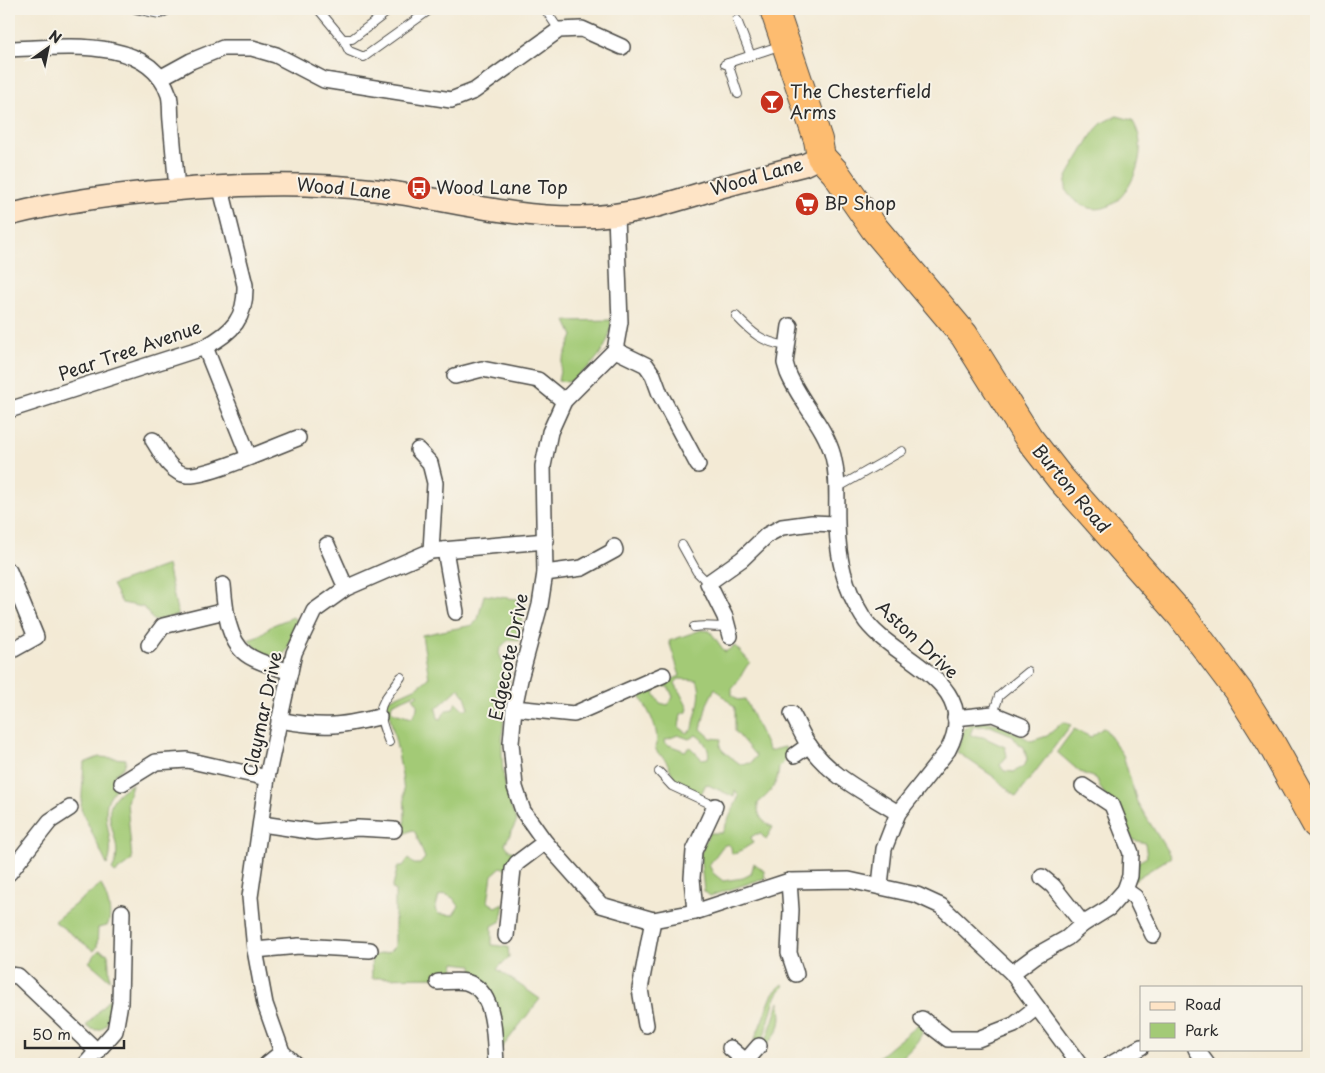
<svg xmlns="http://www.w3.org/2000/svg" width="1325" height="1073" font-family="'Playpen Sans',sans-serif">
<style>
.green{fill:#a3ca76;stroke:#677a50;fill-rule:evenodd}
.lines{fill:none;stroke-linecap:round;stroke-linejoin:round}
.lane-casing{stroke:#494844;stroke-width:10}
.street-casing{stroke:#494844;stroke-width:18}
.secondary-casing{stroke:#494844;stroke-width:24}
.highway-casing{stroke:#494844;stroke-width:30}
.lane{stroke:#fff;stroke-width:8}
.street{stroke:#fff;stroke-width:15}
.secondary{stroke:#fee4c6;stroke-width:21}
.highway{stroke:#fdbc70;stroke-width:28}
.labels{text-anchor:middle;stroke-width:4;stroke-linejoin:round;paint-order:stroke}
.poi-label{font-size:18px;fill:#2b2b2b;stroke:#f7f3e8;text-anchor:start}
.street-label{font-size:18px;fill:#2b2b2b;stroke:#f7f3e8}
</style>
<rect width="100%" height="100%" fill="#f7f3e8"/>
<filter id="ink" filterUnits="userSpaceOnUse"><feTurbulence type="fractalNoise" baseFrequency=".02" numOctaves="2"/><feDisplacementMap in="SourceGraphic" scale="10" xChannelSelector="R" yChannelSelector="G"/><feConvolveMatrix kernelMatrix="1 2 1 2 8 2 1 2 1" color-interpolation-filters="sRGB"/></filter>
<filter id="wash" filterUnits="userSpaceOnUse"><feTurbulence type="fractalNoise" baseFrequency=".0096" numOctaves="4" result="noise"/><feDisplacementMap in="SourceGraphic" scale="20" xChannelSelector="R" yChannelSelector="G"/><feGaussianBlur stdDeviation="1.12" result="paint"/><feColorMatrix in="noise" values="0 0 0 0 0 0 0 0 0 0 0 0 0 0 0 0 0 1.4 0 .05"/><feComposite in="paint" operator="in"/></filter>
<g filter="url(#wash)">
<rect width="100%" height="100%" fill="#f3ead5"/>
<g class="green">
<path d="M1117 116 1132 120C1141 134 1142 148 1138 164 1131 191 1108 223 1077 202 1072 199 1066 193 1066 187 1064 178 1071 171 1075 163 1083 152 1090 134 1100 125 1104 121 1112 118 1117 116Z"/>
<path d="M611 320C612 347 590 369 569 382L558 381 562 361 573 336 566 321Z"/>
<path d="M167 565 178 615 154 621 143 607 122 603 112 585Z"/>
<path d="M484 595 525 600 519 641C509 636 502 644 499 653L506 670 511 672C502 720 494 776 517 821L505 844 509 850 518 854 507 870 501 867 492 875 488 902 496 907 504 903 501 921 492 926V945L508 947 509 957 497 969 540 999 501 1049 473 981 472 965 455 963 453 972 445 977 372 978 371 956 389 952 395 946V890L392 889 398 866H403L408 859 414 864H420L425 858 415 832 412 830 404 834C408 788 397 746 386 701L419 686 429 678 422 635 473 625 478 619ZM459 688 465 696 469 708 464 710 456 702 453 709 446 710 441 719 438 718 436 709ZM417 693 418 695 413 698C420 705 417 711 412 718L394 713 391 710 392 704ZM445 894 453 898 459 906 453 915 439 914 435 910 439 896Z"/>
<path d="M293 617 297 621 287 650 282 656C269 659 256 649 248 640L257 637 273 625Z"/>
<path d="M701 630 710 631 725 652 735 646 750 662C742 671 740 681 732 689V695L738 700 745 699 769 751 785 747 789 757 779 767C778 783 771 793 758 803 757 816 762 822 773 827L766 840 761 834H756L751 837 753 843 737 853 732 854 731 847 728 844 723 846 709 865 713 873 723 881 743 878 751 874 754 863 764 871 765 878 710 896 704 891 700 855 709 833H722L739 796 735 790 734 797 706 784 701 794C692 791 681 787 676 780 669 772 669 758 658 754L655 747C662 731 646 708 639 694L680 676 669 641ZM679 679 697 680C704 697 695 711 693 729L687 733 679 727 681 714 687 712 688 708 675 683ZM664 686 669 688 673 697 668 705 660 703 654 693 659 687ZM715 688 735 708V731L756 756 751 763 740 764 723 751 720 747 721 739 711 738 701 729 707 704ZM678 735 689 739 696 735C703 739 711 750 708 758L702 759 690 747 685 751 666 744 665 740Z"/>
<path d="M978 721 1001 724 1031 741 1047 736 1063 722 1071 725 1016 797 994 777 957 752 964 728ZM990 726 1012 735 1018 744 1024 747 1027 759 1025 765 1014 772 1004 771 1000 765 1007 756 1005 747 983 737 970 735 973 727Z"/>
<path d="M1104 727 1123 755 1137 802 1171 857 1134 880 1138 862 1147 857 1145 843 1133 840 1100 787 1097 779 1080 772 1057 752 1074 729 1091 737Z"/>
<path d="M99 757 126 759C126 767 121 770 115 774L120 786C90 806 120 839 107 865L81 809 84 763Z"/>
<path d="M132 784 127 802 132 860 115 873 112 870C131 838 84 810 132 784Z"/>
<path d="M101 884C106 897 114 913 107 926L98 928 97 947 94 951 54 921Z"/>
<path d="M99 950 108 954 110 980 89 962Z"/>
<path d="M783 984 784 987C772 994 770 1026 762 1040L754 1041 773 993Z"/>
<path d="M110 998C111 1013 108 1040 86 1026Z"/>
<path d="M779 1002C784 1026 779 1031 763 1049L760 1047 768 1035Z"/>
<path d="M920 1023 923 1027C924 1039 901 1061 890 1064 885 1066 876 1064 870 1064Z"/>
</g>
</g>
<g filter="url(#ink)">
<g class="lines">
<g class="lane-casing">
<g id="lane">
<path d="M136 9 160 14 170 9"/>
<path d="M318 9 343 39H352L391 9"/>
<path d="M545 9 559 30"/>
<path d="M737 20 751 56"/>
<path d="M343 39 349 51 364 57 431 9"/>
<path d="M728 63 738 94"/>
<path d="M725 64 782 45"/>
<path d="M736 316C753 334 762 342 787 346"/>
<path d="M837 488 902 451"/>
<path d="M682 545 697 572 708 583"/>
<path d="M694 627C706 625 716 628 727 626"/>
<path d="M993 714 999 696 1028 672"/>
<path d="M389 742C374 705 379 708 401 677"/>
<path d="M659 772 672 786 715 806"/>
</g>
</g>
<g class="street-casing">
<g id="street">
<path d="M9 49C58 48 149 34 169 95 171 102 170 113 171 121 173 144 175 167 177 189"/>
<path d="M160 78 191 61 223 48H252L276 55 324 80 451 100 474 91 559 30 582 29 622 47"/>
<path d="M616 215 620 322 615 350 564 401 550 432 543 466 545 573 540 605 521 675 514 708 511 743 515 787 523 811 545 842 601 905 653 920 695 912 789 881 849 880 917 895 941 906 1012 973 1079 1064"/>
<path d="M790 326 785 363 788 373C800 402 825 426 833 456 839 479 836 501 837 524 838 559 844 587 863 617 888 659 985 680 948 750L898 813 884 849 880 885"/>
<path d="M205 347 249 457"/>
<path d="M615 350 646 365 653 375 660 394 698 465"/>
<path d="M455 376 482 369 538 380 564 401"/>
<path d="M9 410 205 347C233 332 246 318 245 285L220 185"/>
<path d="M153 440C161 452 170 473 187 475 208 477 276 446 298 438"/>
<path d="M418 450 430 463 435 483 431 551"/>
<path d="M327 545 346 588"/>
<path d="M445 550 456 612"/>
<path d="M9 571 36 637 9 652"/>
<path d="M545 573 582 568 615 550 614 547"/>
<path d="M223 585C225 607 227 640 246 654 258 663 276 667 290 672"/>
<path d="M730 636 725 617 708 583 742 559 767 535 782 527 812 523 836 524"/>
<path d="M149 645 163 626 225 611"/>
<path d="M514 708 574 714 663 675"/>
<path d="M792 714C798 724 802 736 809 745 829 776 868 794 898 813"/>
<path d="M955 718 993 714 1022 726"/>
<path d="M279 720C321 728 338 727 379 717"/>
<path d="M795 755 809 745"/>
<path d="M122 783 156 762 187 760 267 778"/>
<path d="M262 824 316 832 358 828 394 830"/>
<path d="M9 873 50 821 70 808"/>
<path d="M1042 877 1053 886 1083 924"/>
<path d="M789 881 791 910 789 953 796 974"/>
<path d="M1125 890 1135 897 1153 935"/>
<path d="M695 912 692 878 694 851 715 806"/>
<path d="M506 936 513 869 517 863 545 842"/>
<path d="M255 950 299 946 370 950"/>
<path d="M1012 973 1035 956 1067 938 1083 924 1109 908 1125 890 1130 876 1131 853 1112 805 1083 786"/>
<path d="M9 975 18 976 98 1052"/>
<path d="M438 982C446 982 458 980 466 982 497 991 494 1039 496 1064"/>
<path d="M922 1019 948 1039H978L1014 1025 1037 1007"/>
<path d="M646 1025 640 989 653 920"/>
<path d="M730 1048 749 1064"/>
<path d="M1196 1049 1207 1064"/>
<path d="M746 1061 759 1046"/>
<path d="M86 1064 115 1031 120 1003 122 912"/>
<path d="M267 1064 282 1052"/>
<path d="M295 1064 282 1052 265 1004 255 950 250 897 267 778 294 653 314 611 346 588 431 551 546 541"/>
<path d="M1111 1064 1141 1047"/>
</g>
</g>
<g class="secondary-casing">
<path id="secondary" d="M9 215C63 201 117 194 173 190 240 184 308 182 375 190 443 198 511 218 580 217 628 217 673 202 718 188 747 180 776 172 804 165L821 157"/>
</g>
<g class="highway-casing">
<path id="highway" d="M774 9 818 140 821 157 835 172 874 228 964 335 1028 437 1060 478 1181 615 1239 692 1271 743 1316 824"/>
</g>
<use href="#lane" class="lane"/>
<use href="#street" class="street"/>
<use href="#secondary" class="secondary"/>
<use href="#highway" class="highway"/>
</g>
</g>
<defs>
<g id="bar-disc" transform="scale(1.25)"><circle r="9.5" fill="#c8321e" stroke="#f7f3e8"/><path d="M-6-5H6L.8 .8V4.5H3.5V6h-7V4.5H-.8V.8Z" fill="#fff"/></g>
<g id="bus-disc" transform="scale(1.25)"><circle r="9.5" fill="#c8321e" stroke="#f7f3e8"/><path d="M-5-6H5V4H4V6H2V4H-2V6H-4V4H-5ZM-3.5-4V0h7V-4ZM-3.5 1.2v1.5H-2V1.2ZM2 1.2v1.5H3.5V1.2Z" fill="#fff"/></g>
<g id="supermarket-disc" transform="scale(1.25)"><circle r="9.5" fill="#c8321e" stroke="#f7f3e8"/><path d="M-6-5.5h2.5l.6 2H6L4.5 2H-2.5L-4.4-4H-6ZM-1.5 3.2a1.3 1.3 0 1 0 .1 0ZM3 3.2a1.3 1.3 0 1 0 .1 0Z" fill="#fff"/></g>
</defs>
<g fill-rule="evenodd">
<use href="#bar-disc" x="772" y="102"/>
<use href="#bus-disc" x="419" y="188"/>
<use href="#supermarket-disc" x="807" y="204"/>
</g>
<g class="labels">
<g class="poi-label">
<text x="790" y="98">The Chesterfield<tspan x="790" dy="21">Arms</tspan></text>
<text x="436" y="194">Wood Lane Top</text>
<text x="824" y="210">BP Shop</text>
</g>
<g class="street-label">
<text transform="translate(757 177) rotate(-16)" y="6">Wood Lane</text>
<text transform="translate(344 189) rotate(5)" y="6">Wood Lane</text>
<text transform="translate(130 351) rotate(-19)" y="6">Pear Tree Avenue</text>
<text transform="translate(1071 489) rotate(50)" y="6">Burton Road</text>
<text transform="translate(917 640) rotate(43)" y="6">Aston Drive</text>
<text transform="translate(509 657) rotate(-78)" y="6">Edgecote Drive</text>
<text transform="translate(263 714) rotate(-78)" y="6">Claymar Drive</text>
</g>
</g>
<rect width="1325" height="1073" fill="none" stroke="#f7f3e8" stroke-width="30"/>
<rect x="1140" y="986" width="162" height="65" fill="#f7f3e8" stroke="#a5a39c"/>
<rect x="1150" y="1002" width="25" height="8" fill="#fee4c6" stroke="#a5a39c"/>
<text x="1185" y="1010" font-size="15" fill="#2b2b2b">Road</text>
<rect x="1150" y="1023" width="25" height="15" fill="#a3ca76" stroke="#a5a39c"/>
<text x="1185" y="1036" font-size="15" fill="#2b2b2b">Park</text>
<g transform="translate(48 48) rotate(33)" stroke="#f7f3e8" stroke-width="4" paint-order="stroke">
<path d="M0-4L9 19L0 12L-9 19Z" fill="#2b2b2b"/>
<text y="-8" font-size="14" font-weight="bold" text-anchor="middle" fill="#2b2b2b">N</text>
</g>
<path d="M25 1040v8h99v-8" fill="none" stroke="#2b2b2b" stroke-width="2.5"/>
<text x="32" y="1040" font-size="15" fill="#2b2b2b" stroke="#f7f3e8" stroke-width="4" paint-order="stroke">50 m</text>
</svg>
